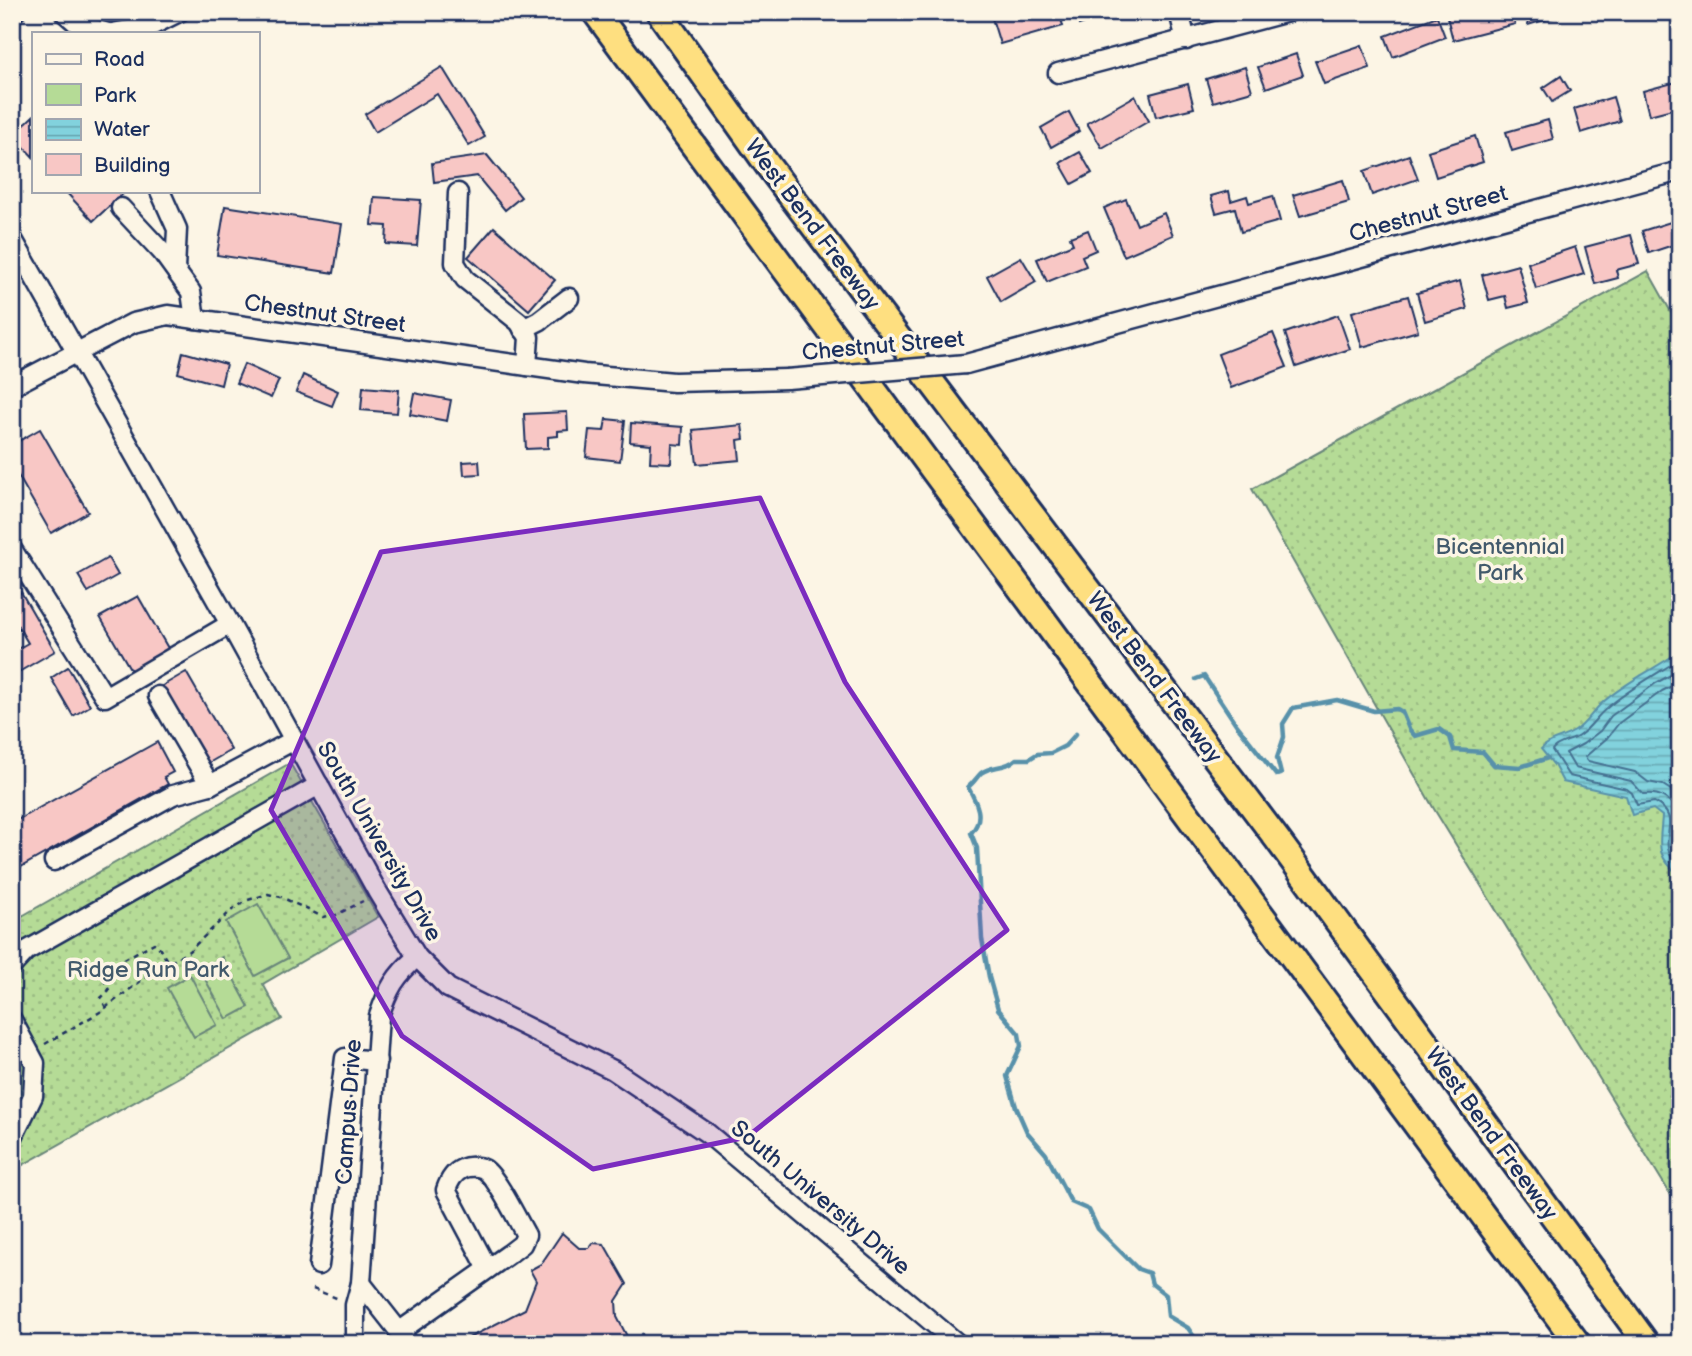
<svg xmlns="http://www.w3.org/2000/svg" width="1692" height="1356" font-family="'Balsamiq Sans',sans-serif">
<style>
.green{fill:url(#green-dots);stroke:#68857a;stroke-width:2}
.pitch{fill:#b5db96;stroke:#68857a;stroke-width:2}
.water{fill:url(#water-rules);stroke:#5991aa;stroke-width:2}
.lines{fill:none;stroke-linecap:round;stroke-linejoin:round}
.shore{stroke:#447091;stroke-width:2}
.stream{stroke:#5991aa;stroke-width:4.5}
.building{fill:#f8c7c5;stroke:#1b2f5e;stroke-width:2}
.minor-casing{stroke:#1b2f5e;stroke-width:23}
.highway-casing{stroke:#1b2f5e;stroke-width:30}
.path{stroke:#1b2f5e;stroke-width:2.5;stroke-dasharray:5 5;stroke-linecap:butt}
.minor{stroke:#fcf5e5;stroke-width:18}
.highway{stroke:#fedf80;stroke-width:24}
.minor-bridge-casing{stroke:#1b2f5e;stroke-width:23;stroke-linecap:butt}
.minor-bridge{stroke:#fcf5e5;stroke-width:18}
.marked{fill:#7b2cbf;fill-opacity:0.2;stroke:#7b2cbf;stroke-width:5;stroke-linejoin:round}
.labels{text-anchor:middle;stroke-width:7;stroke-linejoin:round;paint-order:stroke}
.street-label{font-size:23px;fill:#1b2f5e;stroke:#fcf5e5}
.park-label{font-size:23px;fill:#425a6c;stroke:#fcf5e5}
</style>
<defs>
<pattern id="green-dots" width="8" height="8" patternUnits="userSpaceOnUse" patternTransform="scale(1.75)"><rect width="8" height="8" fill="#b5db96"/><path d="M2 2h.1M6 6h.1" fill="none" stroke="#9bbc84" stroke-width="1.8" stroke-linecap="round"/></pattern>
<pattern id="water-rules" width="6" height="5" patternUnits="userSpaceOnUse" patternTransform="scale(1.75)"><rect width="6" height="5" fill="#82d2dd"/><path d="M0 2.5h6" fill="none" stroke="#6aabb6"/></pattern>
</defs>
<rect width="100%" height="100%" fill="#fcf5e5"/>
<filter id="ink" filterUnits="userSpaceOnUse"><feTurbulence type="fractalNoise" baseFrequency=".0143" numOctaves="2"/><feDisplacementMap in="SourceGraphic" scale="14" xChannelSelector="R" yChannelSelector="G"/><feConvolveMatrix kernelMatrix="1 2 1 2 8 2 1 2 1" color-interpolation-filters="sRGB"/></filter>
<g filter="url(#ink)">
<g class="green">
<path d="M1648 271 1680 328V1210L1434 809 1252 489Z"/>
<path d="M290 763 378 917 263 984 282 1019 12 1171V899L22 916Z"/>
</g>
<g class="pitch">
<path d="M258 904 288 958 255 976 226 922Z"/>
<path d="M222 957 249 1007 227 1019 200 970Z"/>
<path d="M190 975 217 1025 194 1037 167 988Z"/>
</g>
<path class="water" d="M1680 651V876C1654 854 1660 846 1662 816L1653 809 1632 815 1626 796 1563 782 1554 765 1541 749C1553 737 1562 739 1575 731 1586 724 1592 712 1602 703 1625 682 1655 669 1680 651Z"/>
<g class="lines">
<g class="shore">
<path d="M1680 659C1655 675 1629 689 1607 708 1597 716 1591 727 1580 735 1572 742 1558 741 1552 750L1569 776 1627 789 1632 793 1637 805 1654 802C1688 820 1650 841 1680 867"/>
<path d="M1680 670 1656 683 1611 716 1600 731 1583 744 1566 753 1575 768 1631 781 1643 794C1654 793 1660 794 1669 801 1686 815 1671 838 1680 855"/>
<path d="M1680 682 1662 691 1619 723 1607 738 1585 757 1588 761 1635 772 1648 782 1663 785 1680 796"/>
</g>
<g class="stream">
<path d="M1196 679 1204 676 1236 724 1276 775 1281 774 1277 758 1284 737 1283 724 1293 708 1337 700 1374 711 1397 709 1402 712 1409 729 1415 736 1439 729 1450 737 1454 750 1483 752 1494 765 1520 767 1548 758"/>
<path d="M1076 734 1065 746 1051 753 1037 754 1029 759H1016C1006 769 992 765 981 773 976 778 974 783 968 787 977 803 985 818 971 833L977 848 982 939 989 977 998 1009 1019 1034 1021 1046 1007 1076 1016 1107 1027 1132 1046 1154 1071 1202 1089 1210 1098 1229 1138 1269 1149 1273 1152 1284 1166 1295 1168 1316 1188 1328 1199 1344"/>
</g>
</g>
<g class="building">
<path d="M990 12H1059L1063 26 1000 44Z"/>
<path d="M1075 12H1117L1079 25Z"/>
<path d="M1464 12H1512L1515 24 1453 40 1447 17Z"/>
<path d="M1525 12H1571L1528 25Z"/>
<path d="M1437 16 1445 37 1393 57 1385 36Z"/>
<path d="M1362 45 1370 68 1324 84 1315 61Z"/>
<path d="M1296 54 1303 75 1266 88 1258 67Z"/>
<path d="M442 67 485 137 469 146 437 94 375 132 365 114Z"/>
<path d="M1245 67 1252 91 1213 102 1206 79Z"/>
<path d="M1561 76 1570 91 1552 102 1543 88Z"/>
<path d="M1680 81V107L1649 115 1643 91Z"/>
<path d="M1188 84 1194 108 1156 117 1150 94Z"/>
<path d="M1135 96 1149 121 1102 148 1087 123Z"/>
<path d="M1613 97 1620 121 1581 133 1574 109Z"/>
<path d="M1069 112 1079 131 1051 147 1041 128Z"/>
<path d="M33 116V157L13 135Z"/>
<path d="M1548 120 1553 139 1512 151 1506 132Z"/>
<path d="M1475 136 1483 162 1436 177 1428 151Z"/>
<path d="M1080 152 1092 173 1072 184 1060 163Z"/>
<path d="M487 155 521 197 505 210 477 176 434 182 432 163Z"/>
<path d="M1409 155 1418 179 1372 195 1364 171Z"/>
<path d="M1343 180 1349 202 1300 216 1293 195Z"/>
<path d="M65 191H126L93 221Z"/>
<path d="M1229 191 1231 201 1247 196 1249 203 1273 196 1280 221 1241 232 1235 208 1216 213 1211 196Z"/>
<path d="M374 197 421 200 417 246 386 244 387 226 372 225Z"/>
<path d="M1126 199 1137 225 1164 213 1173 235 1124 256 1104 208Z"/>
<path d="M225 206 342 224 334 273 217 255Z"/>
<path d="M1680 219V252L1676 244 1649 253 1642 231Z"/>
<path d="M494 227 555 280 529 310 468 257Z"/>
<path d="M1088 230 1096 250 1082 256 1086 266 1047 282 1037 259 1073 244 1070 237Z"/>
<path d="M1631 235 1639 264 1616 270 1618 278 1595 284 1585 247Z"/>
<path d="M1575 247 1584 274 1536 289 1528 263Z"/>
<path d="M1021 257 1036 282 1001 302 987 276Z"/>
<path d="M1518 265 1528 303 1508 308 1505 296 1489 300 1482 275Z"/>
<path d="M1460 281 1467 309 1425 321 1417 293Z"/>
<path d="M1408 296 1418 331 1362 347 1352 312Z"/>
<path d="M1338 315 1350 349 1296 367 1285 333Z"/>
<path d="M1273 333 1287 367 1231 388 1218 354Z"/>
<path d="M183 352 226 364 221 385 178 373Z"/>
<path d="M244 364 279 380 271 398 236 383Z"/>
<path d="M303 375 338 391 332 406 296 392Z"/>
<path d="M363 387 399 390 397 413 361 410Z"/>
<path d="M414 393 451 400 447 421 410 414Z"/>
<path d="M567 412 568 430 558 431V436L548 437V448L526 449 524 414Z"/>
<path d="M606 419 625 421 620 461 586 457 589 430 604 431Z"/>
<path d="M631 423 683 427 682 445 672 444 671 463 650 462 651 444 630 442Z"/>
<path d="M742 425 744 439 738 440 740 460 697 464 693 430Z"/>
<path d="M40 429 88 512 51 533 12 465V445Z"/>
<path d="M479 461 480 474 464 475 463 462Z"/>
<path d="M108 558 118 575 88 592 78 575Z"/>
<path d="M12 575 20 589 12 594Z"/>
<path d="M21 592 55 651 17 673 12 666V652L28 643 12 616V597Z"/>
<path d="M138 596 169 650 132 672 100 617Z"/>
<path d="M68 667 90 706 73 716 51 678Z"/>
<path d="M186 672 231 750 207 764 162 686Z"/>
<path d="M157 742 173 772 164 777 168 784 12 872V823Z"/>
<path d="M562 1233 579 1248H589L593 1243 604 1244 627 1284 616 1301 617 1317 631 1344H457L525 1309 536 1281 530 1270 541 1264Z"/>
<path d="M642 1334 647 1344H633Z"/>
</g>
<g class="lines">
<g class="minor-casing">
<g id="minor">
<path d="M64 12 79 25 108 33"/>
<path d="M1179 12 1186 40"/>
<path d="M12 14 15 12"/>
<path d="M112 33 151 26 179 12"/>
<path d="M1058 73 1288 12"/>
<path d="M160 191 177 229 175 269"/>
<path d="M458 193 455 263 465 279 519 322 529 337 527 366"/>
<path d="M121 208 162 252 191 292 195 319"/>
<path d="M12 238 230 624 377 891 417 957 448 988 613 1070 707 1133 958 1344"/>
<path d="M523 329 539 321 569 298"/>
<path d="M966 364 1680 171"/>
<path d="M12 386 133 323 168 315 584 374 674 382 787 379"/>
<path d="M12 549 105 697 230 624"/>
<path d="M158 696 210 785"/>
<path d="M54 861 173 795 210 785 294 740"/>
<path d="M12 966 26 951 319 785"/>
<path d="M12 1020 35 1063 33 1096 12 1139"/>
<path d="M319 1265 345 1058 377 1061"/>
<path d="M361 1283 409 1344"/>
<path d="M400 1331 509 1254 522 1244 526 1235C518 1221 496 1176 484 1169 478 1166 468 1166 462 1169 453 1173 449 1181 446 1190L488 1269"/>
<path d="M355 1344V1305L361 1283 379 1016C388 989 395 976 417 957"/>
</g>
</g>
<g class="highway-casing">
<g id="highway">
<path d="M595 12 1578 1344"/>
<path d="M659 12 769 167 1277 839 1647 1344"/>
</g>
</g>
<g class="path">
<path d="M106 1008 101 998 109 990 100 972 154 943 158 946 168 962"/>
<path d="M45 1044 100 1012 146 977 189 951 232 910 248 900 268 894 281 897 323 917 336 915 363 901"/>
<path d="M313 1289 339 1299"/>
</g>
<use href="#minor" class="minor"/>
<use href="#highway" class="highway"/>
<g class="minor-bridge-casing">
<path id="minor-bridge" d="M787 379 966 364"/>
</g>
<use href="#minor-bridge" class="minor-bridge"/>
</g>
</g>
<path class="marked" d="M760 498 845 682 1007 930 747 1137 593 1169 402 1036 271 810 381 552Z"/>
<g class="labels">
<g class="street-label">
<text transform="translate(1428 213) rotate(-15)" y="8">Chestnut Street</text>
<text transform="translate(813 224) rotate(53)" y="8">West Bend Freeway</text>
<text transform="translate(325 313) rotate(8)" y="8">Chestnut Street</text>
<text transform="translate(883 345) rotate(-5)" y="8">Chestnut Street</text>
<text transform="translate(1155 677) rotate(53)" y="8">West Bend Freeway</text>
<text transform="translate(380 841) rotate(60)" y="8">South University Drive</text>
<text transform="translate(348 1112) rotate(-86)" y="8">Campus Drive</text>
<text transform="translate(1492 1133) rotate(54)" y="8">West Bend Freeway</text>
<text transform="translate(821 1197) rotate(40)" y="8">South University Drive</text>
</g>
<g class="park-label">
<text x="1500" y="554">Bicentennial<tspan x="1500" dy="26">Park</tspan></text>
<text x="148" y="977">Ridge Run Park</text>
</g>
</g>
<rect width="1692" height="1356" fill="none" stroke="#fcf5e5" stroke-width="42"/>
<rect x="21" y="21" width="1650" height="1314" fill="none" stroke="#1b2f5e" stroke-width="2.5" filter="url(#ink)"/>
<rect x="32" y="32" width="228" height="161" fill="#fcf5e5" stroke="#a2a6af" stroke-width="2"/>
<rect x="46" y="54" width="35" height="10" fill="#fcf5e5" stroke="#a2a6af" stroke-width="2"/>
<text x="94" y="66" font-size="21" fill="#1b2f5e">Road</text>
<rect x="46" y="84" width="35" height="21" fill="#b5db96" stroke="#a2a6af" stroke-width="2"/>
<text x="94" y="102" font-size="21" fill="#1b2f5e">Park</text>
<rect x="46" y="119" width="35" height="21" fill="url(#water-rules)" stroke="#a2a6af" stroke-width="2"/>
<text x="94" y="136" font-size="21" fill="#1b2f5e">Water</text>
<rect x="46" y="154" width="35" height="21" fill="#f8c7c5" stroke="#a2a6af" stroke-width="2"/>
<text x="94" y="172" font-size="21" fill="#1b2f5e">Building</text>
</svg>
